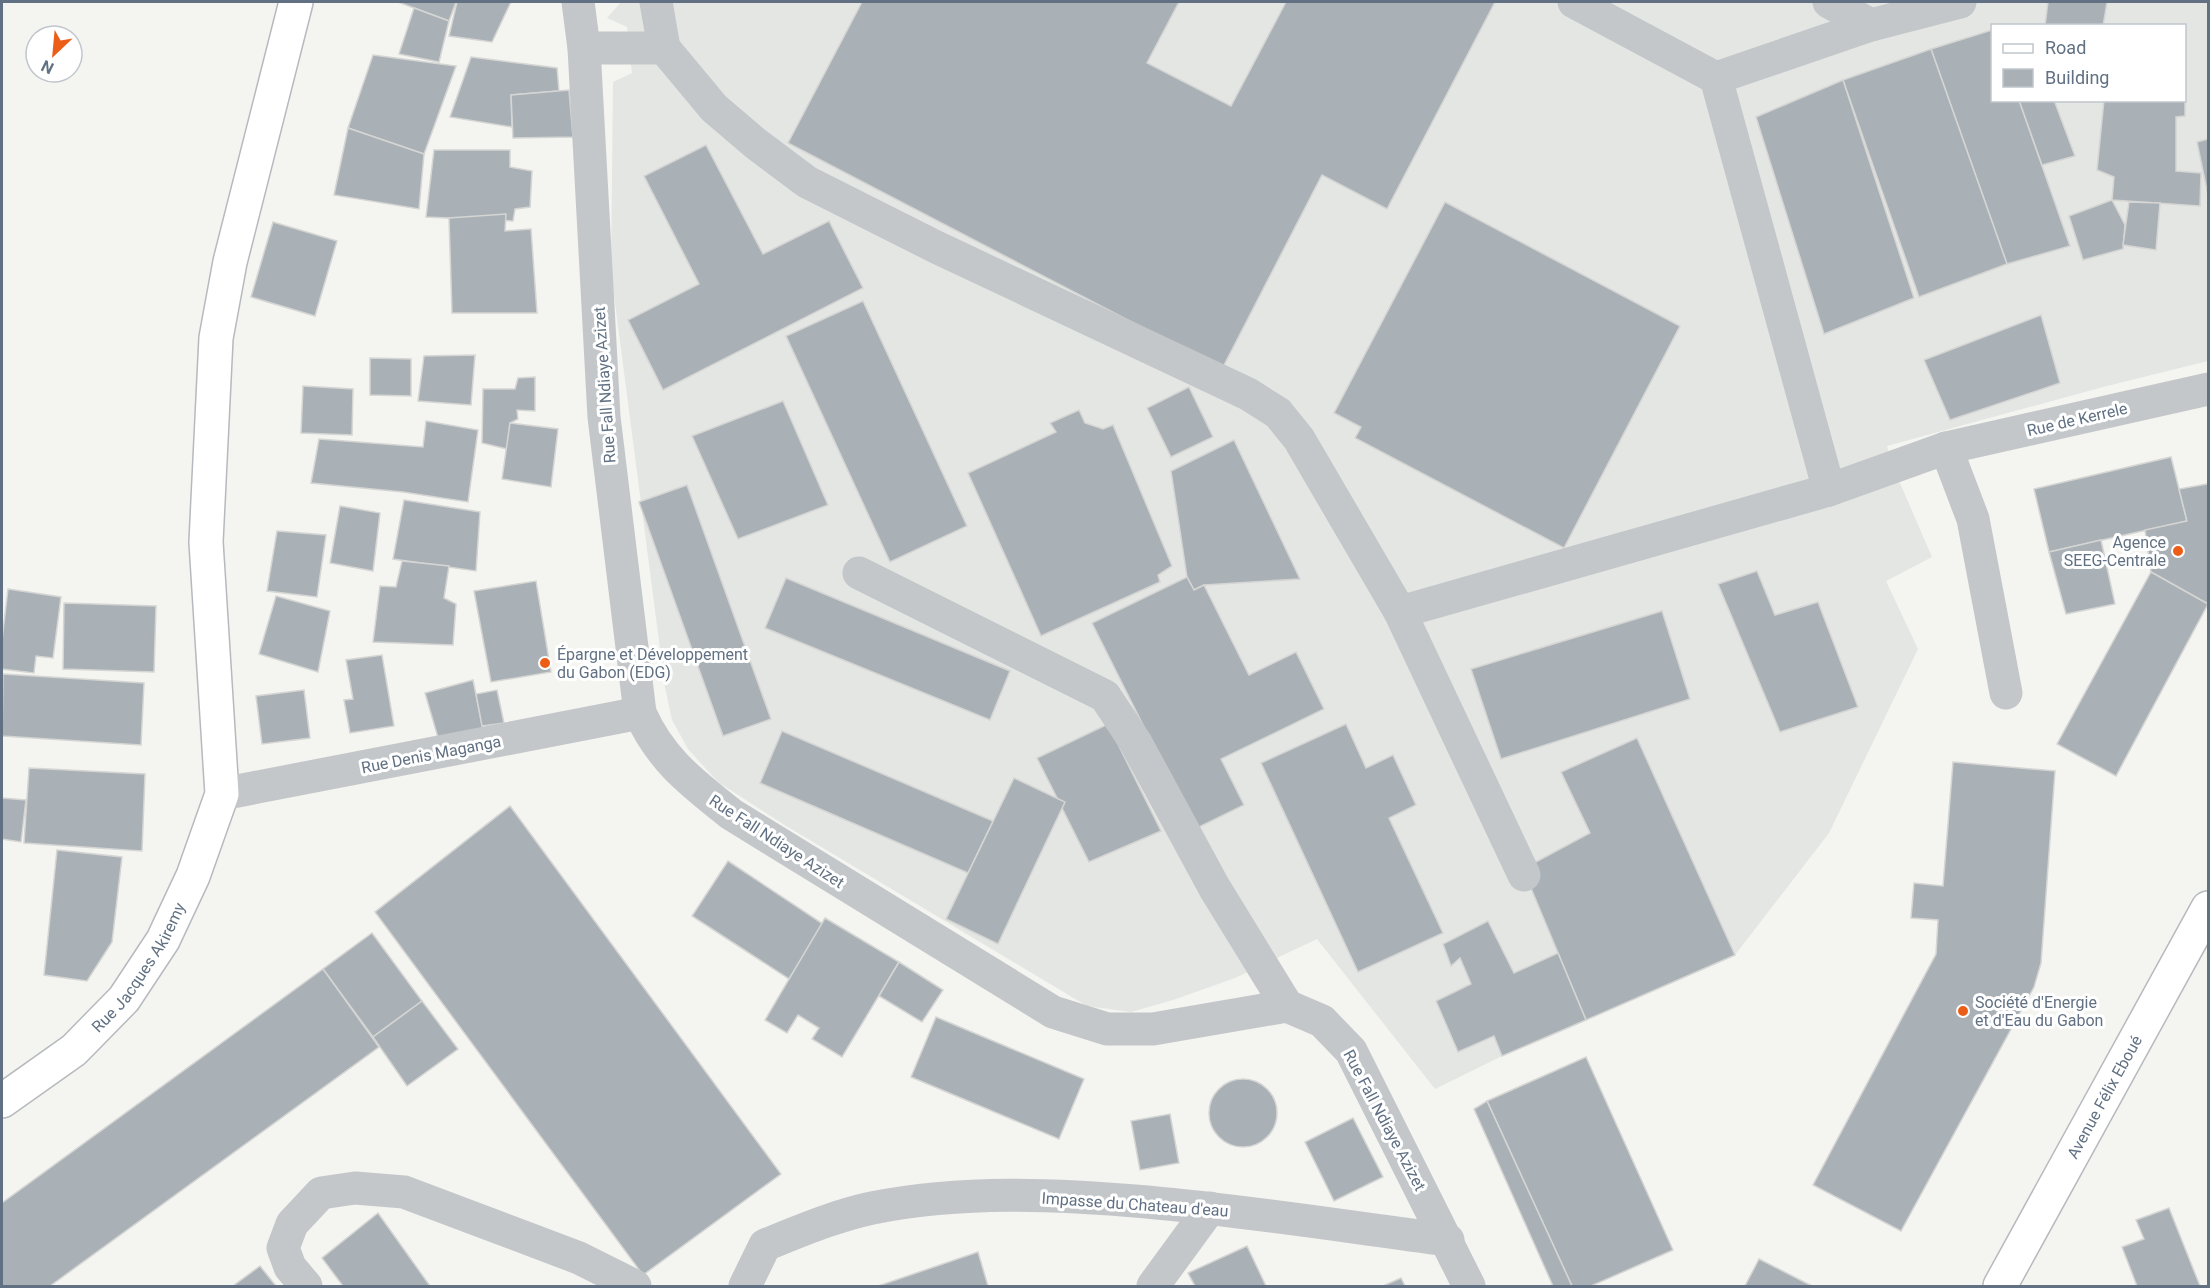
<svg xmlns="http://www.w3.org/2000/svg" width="2210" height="1288" font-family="Roboto,sans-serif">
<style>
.built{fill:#e4e6e3;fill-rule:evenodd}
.building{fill:#a9b1b7;stroke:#d5d5d3;stroke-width:1.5}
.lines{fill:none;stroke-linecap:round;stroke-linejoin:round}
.major-casing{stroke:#b6babe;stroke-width:36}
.minor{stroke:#c3c7ca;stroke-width:33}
.major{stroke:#fff;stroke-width:33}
.poi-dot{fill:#ec5e18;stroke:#fff;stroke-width:2}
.labels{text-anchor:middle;stroke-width:6;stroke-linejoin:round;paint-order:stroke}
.street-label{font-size:16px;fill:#617183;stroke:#fff}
.poi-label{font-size:16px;fill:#617183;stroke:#fff;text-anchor:start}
</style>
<rect width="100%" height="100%" fill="#f4f4f0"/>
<path class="built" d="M621 2H2208V361L2103 387 1887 446 1893 467 1932 557 1886 581 1918 649 1829 833 1735 955 1502 1056 1435 1089 1317 939 1235 978 1173 1000 1131 1012 1087 1006 783 824 718 782 688 749 672 720 665 687 611 272 613 82 632 73 627 27 607 18ZM1992 26H2184V100H1992Z"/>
<g class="building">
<path d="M398 2H456L449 21Z"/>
<path d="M457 2H511L492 42 449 36Z"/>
<path d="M862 2H1179L1147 63 1231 106 1286 2H1495L1387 209 1322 175 1222 369 788 143Z"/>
<path d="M2048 2H2107L2103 26H2045Z"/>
<path d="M414 8 449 21 439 62 399 54Z"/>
<path d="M1992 30V100H2019L2070 246 2007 264 1931 49Z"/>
<path d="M1931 49 2007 264 1919 297 1843 80Z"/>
<path d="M373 55 456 66 424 154 348 128Z"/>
<path d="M471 57 557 68 559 91 511 95 512 127 450 117Z"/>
<path d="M1843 80 1914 298 1824 334 1756 117Z"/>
<path d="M569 90 573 137 513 138 511 95Z"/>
<path d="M2185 91V116L2176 117V171L2201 173 2200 206 2112 200 2114 177 2097 170 2104 100H2184Z"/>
<path d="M2019 100H2054L2075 156 2042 165Z"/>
<path d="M348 128 424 154 419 209 334 195Z"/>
<path d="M2208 139V195L2197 142Z"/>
<path d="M706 145 763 254 829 221 863 288 663 390 628 320 699 284 644 176Z"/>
<path d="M434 150H510V167L532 171 530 207 515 209 513 221 426 217Z"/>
<path d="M2112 200 2125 225 2123 249 2083 260 2069 216Z"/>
<path d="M1445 202 1680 326 1564 548 1355 438 1361 427 1334 413Z"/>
<path d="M2129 202 2160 203 2156 250 2123 245Z"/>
<path d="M506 214 505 231 531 229 537 313H452L449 218Z"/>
<path d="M273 222 337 241 315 316 251 297Z"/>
<path d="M863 301 967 526 890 562 786 336Z"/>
<path d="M2041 315 2060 383 1950 420 1924 360Z"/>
<path d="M475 355 471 405 418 401 424 356Z"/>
<path d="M370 358 411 359V396L370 395Z"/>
<path d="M535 377V411L517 410 518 419 510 423 507 449 482 443 483 389H515L518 378Z"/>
<path d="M303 386 353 389 352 435 301 433Z"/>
<path d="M1189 387 1213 437 1171 457 1147 408Z"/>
<path d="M783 401 828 505 738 539 692 436Z"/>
<path d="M1079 410 1085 423 1103 429 1113 425 1172 566 1158 575 1160 582 1041 636 968 473 1056 432 1050 423Z"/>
<path d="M426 421 478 430 468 502 403 492 311 483 319 439 423 447Z"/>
<path d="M510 423 558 429 551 487 502 479Z"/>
<path d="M1234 440 1300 579 1204 585 1194 590 1187 577 1171 471Z"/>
<path d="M2171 457 2187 521 2049 552 2034 489Z"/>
<path d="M2207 484H2208V604L2151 572 2145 530 2187 521 2179 489Z"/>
<path d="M687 485 771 719 723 736 639 502Z"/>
<path d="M404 500 480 512 476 571 393 559Z"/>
<path d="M340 506 380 513 373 571 330 563Z"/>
<path d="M277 531 326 535 317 597 267 591Z"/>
<path d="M2101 540 2115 604 2066 614 2049 552Z"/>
<path d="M402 561 449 566 444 598 456 604 453 645 373 642 380 586 396 587Z"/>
<path d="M1757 571 1775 615 1818 602 1858 707 1780 732 1718 584Z"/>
<path d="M2151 572 2208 604 2116 776 2057 744Z"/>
<path d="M1187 577 1194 590 1204 585 1249 675 1296 652 1324 709 1221 759 1244 805 1195 829 1092 623Z"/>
<path d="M786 578 1010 671 990 720 765 628Z"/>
<path d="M536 581 551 672 491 682 474 591Z"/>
<path d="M8 589 61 597 53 658 36 656 34 673 2 669V640Z"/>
<path d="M276 596 330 611 318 672 259 654Z"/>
<path d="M64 603 156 606 154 672 63 669Z"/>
<path d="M1662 611 1690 699 1501 759 1471 669Z"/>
<path d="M382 655 394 726 350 733 344 700 353 699 346 660Z"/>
<path d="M3 674 144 683 141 745 2 736Z"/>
<path d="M473 680 484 734 439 741 425 693Z"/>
<path d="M304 690 310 738 262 744 256 696Z"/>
<path d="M497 690 504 723 482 726 476 694Z"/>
<path d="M1108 724 1161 831 1089 862 1037 758Z"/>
<path d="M1346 724 1366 768 1393 755 1416 805 1389 818 1443 933 1358 972 1261 763Z"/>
<path d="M782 731 993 821 968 873 760 783Z"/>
<path d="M1637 738 1735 955 1586 1020 1523 869 1590 833 1561 772Z"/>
<path d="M1953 762 2055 771 2041 963 2034 987 1901 1231 1813 1185 1936 954 1938 920 1911 918 1914 883 1943 886Z"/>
<path d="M29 768 145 774 142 851 24 843Z"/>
<path d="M1014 778 1065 802 998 944 946 919Z"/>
<path d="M2 798 26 800 21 842 2 839Z"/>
<path d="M510 806 781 1174 643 1275 375 912Z"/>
<path d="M57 850 122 857 112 942 87 981 44 975Z"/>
<path d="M728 861 823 924 789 979 692 916Z"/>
<path d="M825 918 899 962 842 1057 812 1039 819 1028 798 1015 787 1033 765 1020Z"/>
<path d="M1488 921 1514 973 1558 953 1586 1020 1502 1056 1494 1036 1458 1052 1436 1001 1471 984 1460 958 1451 966 1443 944Z"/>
<path d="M372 933 422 1001 373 1037 323 969Z"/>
<path d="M899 962 943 990 922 1022 879 996Z"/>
<path d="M323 969 379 1047 50 1286H2V1203Z"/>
<path d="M422 1001 458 1049 407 1086 373 1037Z"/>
<path d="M936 1017 1084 1079 1059 1139 911 1077Z"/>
<path d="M1586 1057 1673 1250 1591 1286H1572L1487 1101Z"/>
<circle cx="1243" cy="1113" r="34"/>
<path d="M1487 1101 1572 1286H1553L1474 1109Z"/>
<path d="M1170 1114 1179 1163 1140 1170 1131 1121Z"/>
<path d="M1353 1118 1383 1177 1334 1201 1305 1142Z"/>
<path d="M2169 1208 2200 1286H2137L2122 1247 2144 1239 2136 1220Z"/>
<path d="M378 1213 430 1286H343L322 1258Z"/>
<path d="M1247 1246 1266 1286H1195L1188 1273Z"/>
<path d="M978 1252 988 1286H878Z"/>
<path d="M1759 1259 1812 1286H1745Z"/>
<path d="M260 1266 276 1286H233Z"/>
<path d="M1401 1278 1405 1286H1383Z"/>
</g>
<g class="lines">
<g class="major-casing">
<g id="major">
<path id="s1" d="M2 1101 74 1050 124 999 163 940 193 876 222 794 206 542 216 338 230 262 296 2"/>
<path id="s2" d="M2000 1286 2208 908"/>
</g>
</g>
<g class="minor">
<path d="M578 2 584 48 604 417 640 713C661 760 691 782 731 814L1053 1012 1107 1029H1153L1287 1006 1322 1021 1351 1051 1469 1286"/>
<path d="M656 2 664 48"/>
<path d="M1574 2 1716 78 1829 490"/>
<path d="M1829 2 1871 25"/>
<path d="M584 48H664L714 108 755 143 807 182 936 247 1248 394 1278 413 1299 439 1400 612 1524 875"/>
<path d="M1716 78 1871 25 1960 2"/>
<path d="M1946 448 1973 519 2006 693"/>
<path d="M859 573 1105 696 1136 743 1214 887 1287 1006"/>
<path d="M1400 612 1829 490 1946 448 2208 389"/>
<path d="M222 794 640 713"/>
<path d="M306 1286 290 1267 283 1248 292 1224 321 1193 355 1188 404 1192 579 1258 635 1286"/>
<path d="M745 1286 765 1245C800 1231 835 1216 872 1208 962 1190 1056 1194 1147 1202 1248 1211 1348 1227 1448 1240"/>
<path d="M1153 1286 1210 1208"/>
</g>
<use href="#major" class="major"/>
</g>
<g class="poi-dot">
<circle cx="2178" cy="551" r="6"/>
<circle cx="545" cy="663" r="6"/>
<circle cx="1963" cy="1011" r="6"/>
</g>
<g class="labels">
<g class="street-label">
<text transform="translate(604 385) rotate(-94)" y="6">Rue Fall Ndiaye Azizet</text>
<text transform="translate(2077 419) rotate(-13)" y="6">Rue de Kerrele</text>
<text transform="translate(431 754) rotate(-11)" y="6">Rue Denis Maganga</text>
<text transform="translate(777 841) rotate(33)" y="6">Rue Fall Ndiaye Azizet</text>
<text dy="6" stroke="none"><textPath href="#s1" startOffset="194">Rue Jacques Akiremy</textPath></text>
<text dy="6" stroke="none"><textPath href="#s2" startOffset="216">Avenue Félix Eboué</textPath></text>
<text transform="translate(1385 1120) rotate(62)" y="6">Rue Fall Ndiaye Azizet</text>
<text transform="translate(1135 1204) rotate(4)" y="6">Impasse du Chateau d'eau</text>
</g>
<g class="poi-label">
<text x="2166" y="548" text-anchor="end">Agence<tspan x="2166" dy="18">SEEG-Centrale</tspan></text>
<text x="557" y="660">Épargne et Développement<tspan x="557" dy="18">du Gabon (EDG)</tspan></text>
<text x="1975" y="1008">Société d'Energie<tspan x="1975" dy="18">et d'Eau du Gabon</tspan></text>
</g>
</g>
<rect width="2210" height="1288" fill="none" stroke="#617183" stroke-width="6"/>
<rect x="1991" y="24" width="195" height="78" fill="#ffffff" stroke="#c0c6cd" stroke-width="1.5"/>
<rect x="2003" y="44" width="30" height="9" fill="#ffffff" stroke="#c0c6cd" stroke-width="1.5"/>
<text x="2045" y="54" font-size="18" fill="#617183">Road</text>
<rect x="2003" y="69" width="30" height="18" fill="#a9b1b7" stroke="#c0c6cd" stroke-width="1.5"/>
<text x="2045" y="84" font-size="18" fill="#617183">Building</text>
<g transform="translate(54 54) rotate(206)"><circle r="28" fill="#ffffff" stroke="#c0c6cd" stroke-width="1.5"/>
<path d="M0-4.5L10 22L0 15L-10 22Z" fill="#ec5e18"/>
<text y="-9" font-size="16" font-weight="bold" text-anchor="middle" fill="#617183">N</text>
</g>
</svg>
